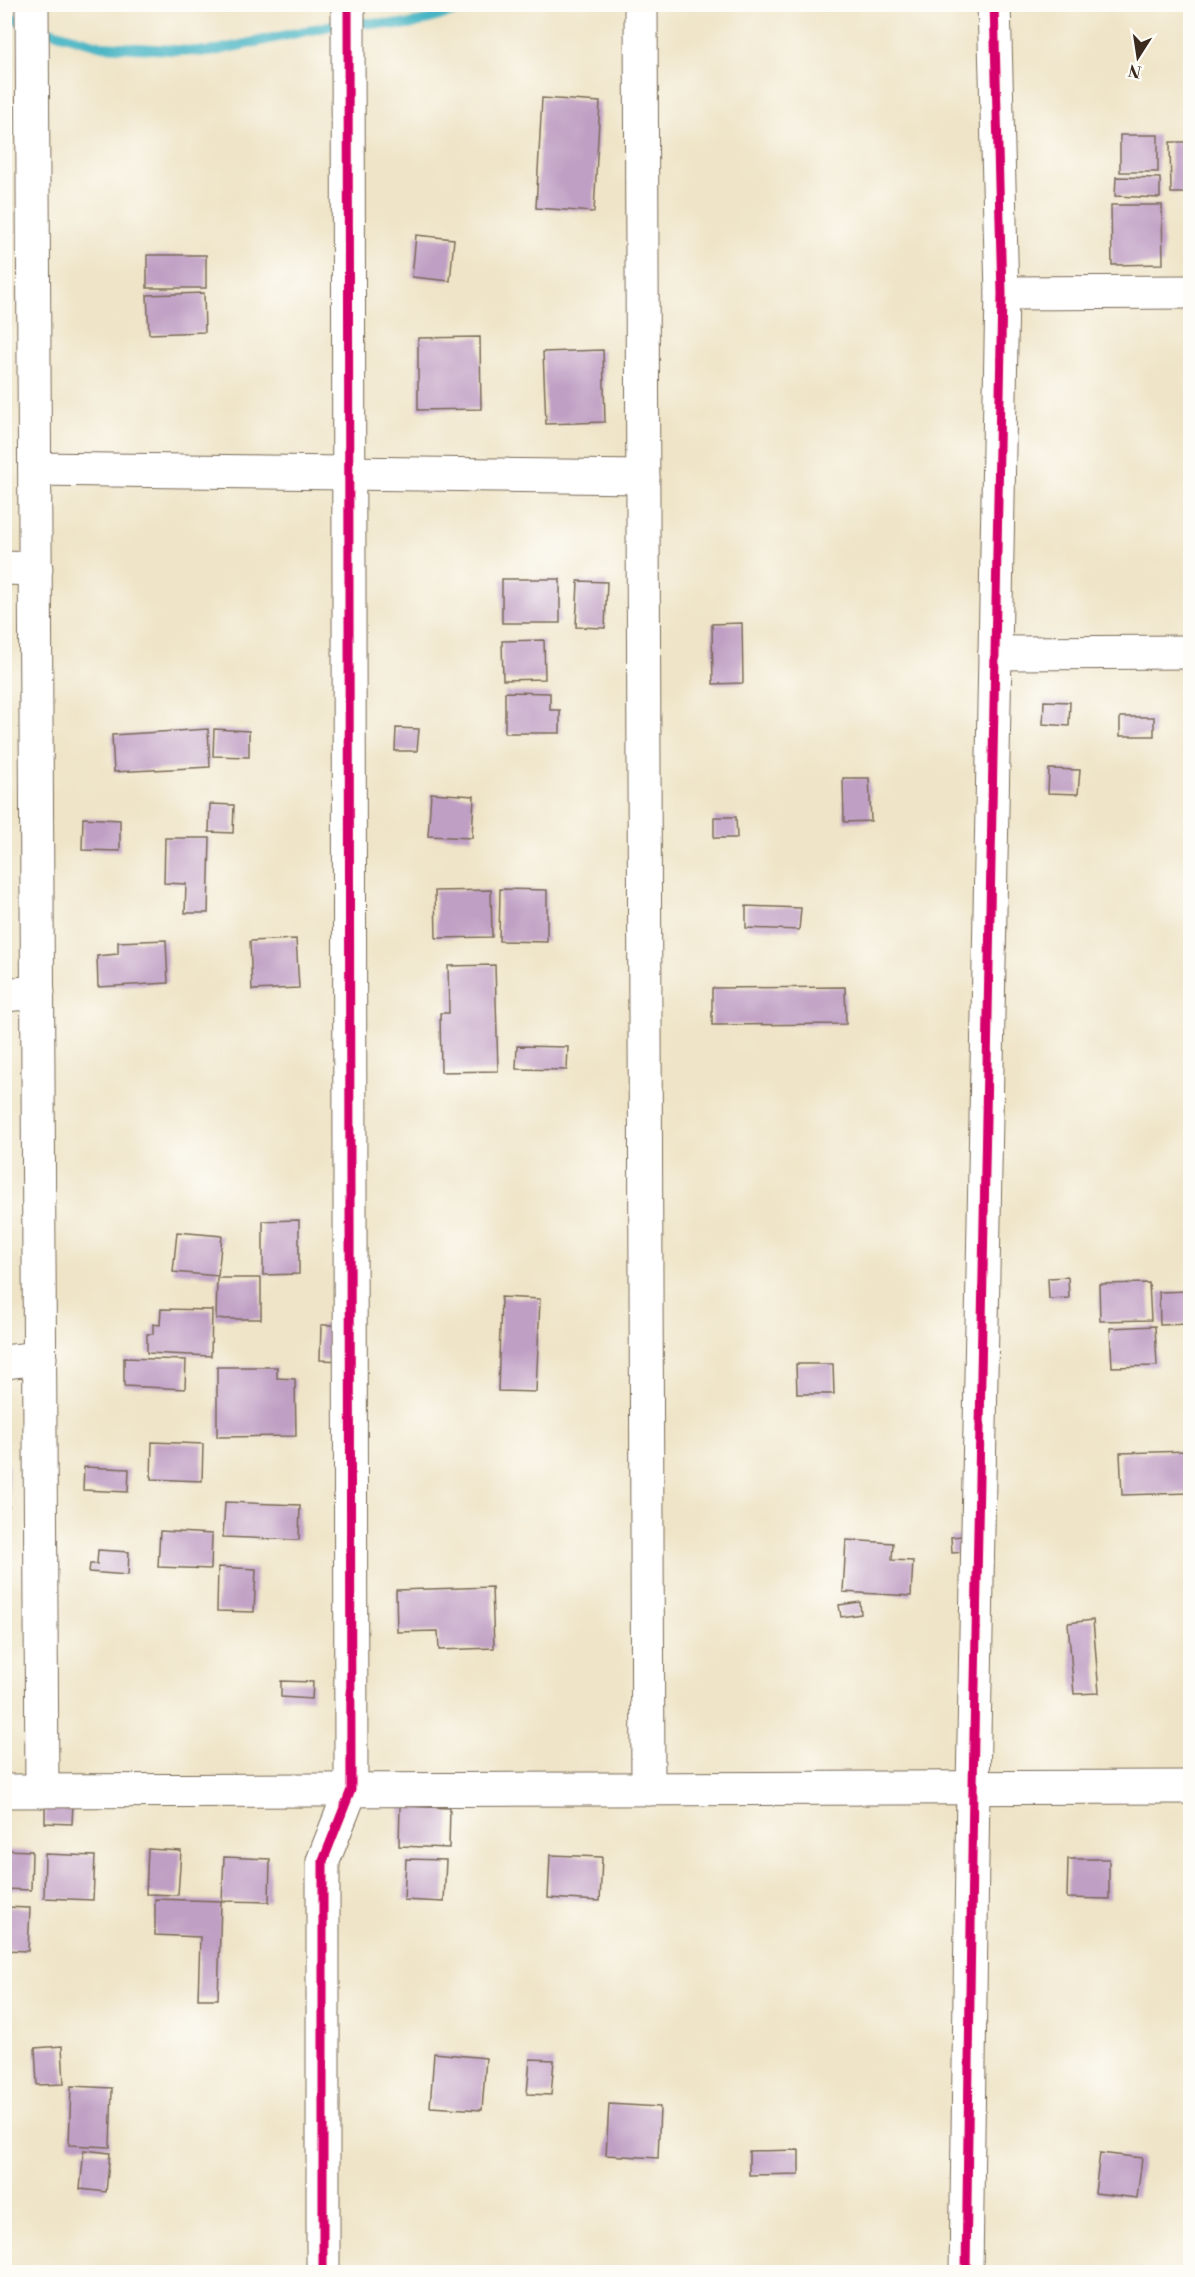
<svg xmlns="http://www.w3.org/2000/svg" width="1195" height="2277" font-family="'Libre Bodoni',serif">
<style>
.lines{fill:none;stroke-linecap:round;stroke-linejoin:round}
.stream{stroke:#48b5c4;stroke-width:10}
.building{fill:#c09fc4}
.minor-casing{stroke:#7a6b59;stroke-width:35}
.minor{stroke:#fff;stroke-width:33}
.cycleway-casing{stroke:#fdfcf7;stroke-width:13}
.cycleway{stroke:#d6006c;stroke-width:9}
</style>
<rect width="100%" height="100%" fill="#fdfcf7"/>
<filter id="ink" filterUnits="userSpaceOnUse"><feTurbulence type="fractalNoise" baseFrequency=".0167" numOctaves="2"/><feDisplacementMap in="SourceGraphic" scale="12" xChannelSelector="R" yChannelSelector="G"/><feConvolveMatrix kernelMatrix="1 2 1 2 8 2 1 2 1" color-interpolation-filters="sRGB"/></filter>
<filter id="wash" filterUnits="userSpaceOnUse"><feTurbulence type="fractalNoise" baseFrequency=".008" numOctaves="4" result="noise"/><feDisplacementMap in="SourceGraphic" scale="24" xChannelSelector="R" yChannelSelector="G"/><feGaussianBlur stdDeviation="1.35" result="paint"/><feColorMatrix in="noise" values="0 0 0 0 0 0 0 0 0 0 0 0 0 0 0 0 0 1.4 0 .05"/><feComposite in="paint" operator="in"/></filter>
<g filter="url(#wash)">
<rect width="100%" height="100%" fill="#efe4c7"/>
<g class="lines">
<path class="stream" d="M4 14 32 26 102 46 209 52 348 22 409 25 479 4"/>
</g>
<g id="blocks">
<g class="building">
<path d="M542 98 600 102 594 212 536 208Z"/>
<rect x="1120" y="135" width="38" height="37"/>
<path d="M1170 142H1190V193H1171Z"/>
<path d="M1116 177 1160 178V198L1115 196Z"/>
<path d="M1111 205H1162L1163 264 1112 265Z"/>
<path d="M416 235 454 239 450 281 412 277Z"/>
<rect x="147" y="255" width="59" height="33"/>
<path d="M204 293 205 332 149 334 147 295Z"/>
<path d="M480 337 481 409 418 410V338Z"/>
<path d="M603 350 605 422 546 424 543 352Z"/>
<rect x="502" y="579" width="58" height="44"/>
<path d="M578 581 607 582 605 628 576 627Z"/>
<path d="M742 623 743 683 713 684 712 624Z"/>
<path d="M544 640 545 679 503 680 502 641Z"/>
<path d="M505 692 550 693V710H560V733H505Z"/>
<path d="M1044 701 1070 702 1069 726 1043 724Z"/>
<rect x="1120" y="717" width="34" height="19"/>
<path d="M396 728 419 729 417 751H395Z"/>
<path d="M208 729 210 767 114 772 112 735Z"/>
<path d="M214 729 249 731V757L213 756Z"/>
<path d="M1049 769 1080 770 1078 794 1048 793Z"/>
<path d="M843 778H869L871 821 844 822Z"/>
<path d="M431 793 474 796 472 838 428 836Z"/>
<path d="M210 804 234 805 233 833 209 832Z"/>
<path d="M714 817H736L737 838H714Z"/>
<path d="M83 818 120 820V851L82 850Z"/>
<path d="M165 838H210L208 913H185L186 884 164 883Z"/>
<path d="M500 889 547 890V942L499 941Z"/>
<path d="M491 890 492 937 436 938 435 891Z"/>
<path d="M746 906 801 908 799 930 746 928Z"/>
<path d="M296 939 299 988 252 990 250 941Z"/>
<path d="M166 940 168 983 98 987 97 956 118 954V942Z"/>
<path d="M495 965 498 1071 441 1072 440 1013H449L448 966Z"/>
<path d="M845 987 846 1024 712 1025V988Z"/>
<path d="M517 1046 568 1047 567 1070 516 1069Z"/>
<path d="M299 1220V1274L263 1275V1221Z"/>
<path d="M177 1232 222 1236 218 1276 173 1272Z"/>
<path d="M1068 1277 1069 1298 1049 1299 1048 1278Z"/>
<path d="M217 1278H261V1319H216Z"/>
<path d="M1149 1283 1151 1320 1100 1321 1099 1284Z"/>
<path d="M1190 1291V1324L1160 1325 1159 1292Z"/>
<path d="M501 1297 540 1299 536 1392 498 1391Z"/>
<path d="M161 1309 212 1310 211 1356 147 1353V1334H153V1324L160 1325Z"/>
<path d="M321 1325H345V1361L320 1360Z"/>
<path d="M1155 1326 1157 1366 1112 1367 1110 1328Z"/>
<path d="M124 1358 186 1360 185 1389 124 1386Z"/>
<path d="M796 1364H833L834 1394H797Z"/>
<path d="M217 1367H277V1378L295 1379 296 1436 217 1437Z"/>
<path d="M152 1442 203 1444 202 1481 151 1479Z"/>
<path d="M1189 1451 1190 1493 1122 1495 1120 1453Z"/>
<path d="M4 1462H8L9 1508H4Z"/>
<path d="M84 1467 129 1469 128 1492 83 1490Z"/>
<path d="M225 1502 300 1505 299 1540 223 1537Z"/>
<path d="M160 1531 212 1534 211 1569 158 1567Z"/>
<path d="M962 1536 964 1552 952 1553 951 1537Z"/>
<path d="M846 1540 893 1543 892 1560 913 1561 911 1596 843 1592Z"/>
<path d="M98 1550 129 1552 128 1575 89 1572 90 1564H97Z"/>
<path d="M218 1567 256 1569 254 1612 217 1611Z"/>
<path d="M492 1587 494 1648 439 1650 438 1631 397 1632 396 1590Z"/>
<path d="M860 1602 861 1614 841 1617 839 1605Z"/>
<path d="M1093 1620 1099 1693 1074 1694 1068 1623Z"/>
<path d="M281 1681 313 1682 312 1699 281 1697Z"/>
<path d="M45 1803H73L72 1824 45 1823Z"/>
<path d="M400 1806 450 1808 449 1848 399 1846Z"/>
<path d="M148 1849 181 1851 178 1895 146 1894Z"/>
<path d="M4 1850 32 1851 31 1890 4 1889Z"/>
<path d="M45 1854 95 1856 93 1900 44 1898Z"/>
<path d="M550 1855 602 1857 600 1901 548 1898Z"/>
<path d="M224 1857 270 1859 269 1902 222 1901Z"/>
<path d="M406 1859 446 1860 444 1902 404 1900Z"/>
<path d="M1068 1859H1109V1899L1067 1898Z"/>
<path d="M155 1899 221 1901 218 1999H198L200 1937 155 1935Z"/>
<path d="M4 1907 30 1908 28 1951 4 1950Z"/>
<path d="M62 2046 64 2084 37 2085 35 2048Z"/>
<path d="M434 2053 486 2058 482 2110 430 2107Z"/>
<path d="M530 2059 554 2060 551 2095 527 2094Z"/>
<path d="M71 2086 112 2088 110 2147 69 2145Z"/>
<path d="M609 2104 660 2107 658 2158 606 2155Z"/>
<path d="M84 2150 110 2153 106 2192 80 2189Z"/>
<path d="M799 2150V2174L749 2175V2151Z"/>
<path d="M1100 2153 1142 2158 1137 2198 1095 2193Z"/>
</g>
</g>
</g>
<g filter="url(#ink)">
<use href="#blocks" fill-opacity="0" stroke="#7a6b59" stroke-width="1.5"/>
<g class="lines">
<g class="minor-casing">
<g id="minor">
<path d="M32 4 42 1791"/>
<path d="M641 4 648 1789"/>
<path d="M1002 293 1190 292"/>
<path d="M35 469 643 477"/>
<path d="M4 568 36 569"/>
<path d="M995 653 1190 652"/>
<path d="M4 995 38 992"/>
<path d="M4 1362 40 1358"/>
<path d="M4 1791 1190 1787"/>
<path d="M323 2272V1861L351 1790 348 4"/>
<path d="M966 2272 973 1788 1002 293 994 4"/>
</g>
</g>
<use href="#minor" class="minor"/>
<g class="cycleway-casing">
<g id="cycleway">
<path d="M323 2272V1861L351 1790 348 4"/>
<path d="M966 2272 973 1788 1002 293 994 4"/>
</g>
</g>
<use href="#cycleway" class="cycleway"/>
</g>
</g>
<rect width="1195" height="2277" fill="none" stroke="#fdfcf7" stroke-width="24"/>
<g transform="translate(1138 57) rotate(192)" stroke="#fdfcf7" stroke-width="4.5" paint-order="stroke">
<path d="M0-4.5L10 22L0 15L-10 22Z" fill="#3b2a1e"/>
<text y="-9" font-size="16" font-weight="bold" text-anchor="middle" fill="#3b2a1e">N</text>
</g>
</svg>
